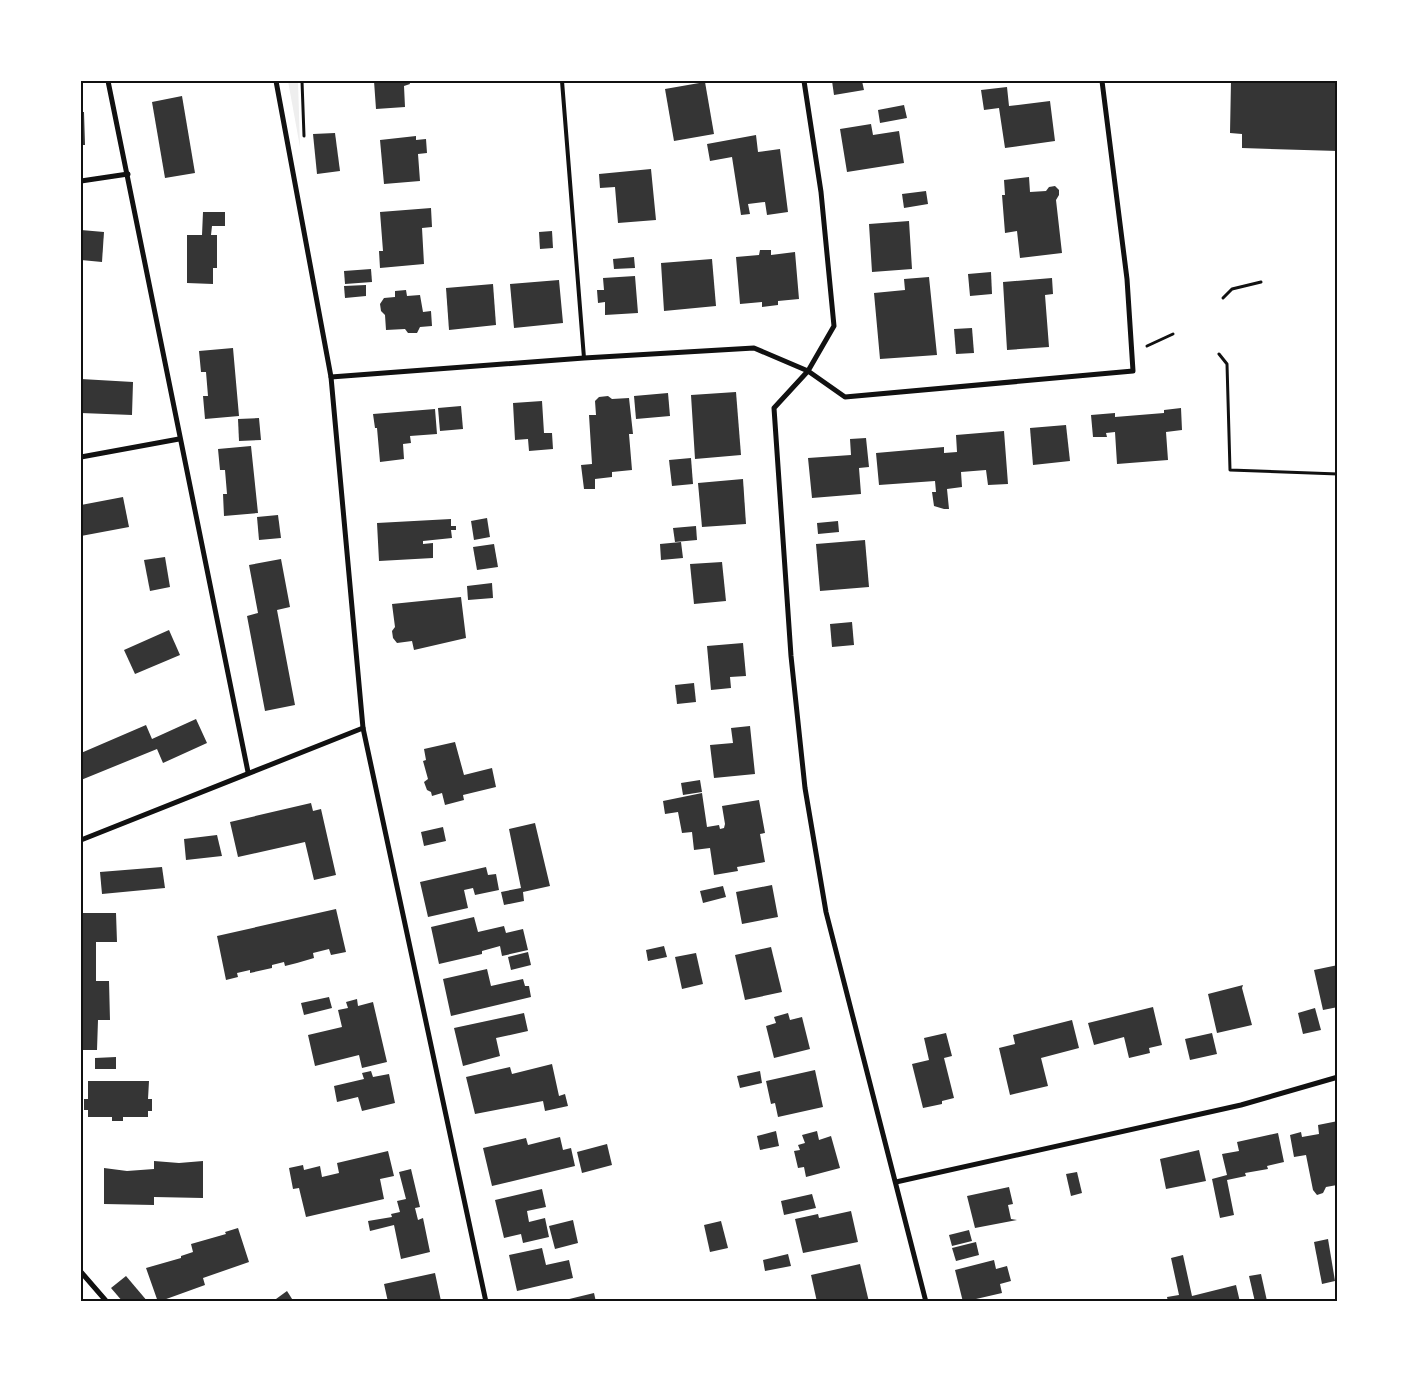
<svg xmlns="http://www.w3.org/2000/svg" width="1419" height="1383" font-family="Roboto,sans-serif">
<style>
.green{fill:#eee}
.building{fill:#353535}
.lines{fill:none;stroke-linecap:round;stroke-linejoin:round}
.path{stroke:#111;stroke-width:3}
.service{stroke:#111;stroke-width:4}
.minor{stroke:#111;stroke-width:5}
.neatline{fill:none;stroke:#111;stroke-width:2}
</style>
<rect width="100%" height="100%" fill="#fff"/>
<path class="green" d="M288 81H298L300 147Z"/>
<g class="building">
<path d="M374 81H409L410 84 404 86 405 107 376 109Z"/>
<path d="M832 81H862L864 90 834 95Z"/>
<path d="M1231 81H1338V151L1242 148V134L1230 133Z"/>
<path d="M705 82 714 134 674 141 665 89Z"/>
<path d="M1007 87 1009 106 1050 101 1055 141 1005 148 999 108 984 110 981 90Z"/>
<path d="M182 96 195 173 165 178 152 102Z"/>
<path d="M904 105 907 118 880 123 878 110Z"/>
<path d="M81 112H84L85 145H81Z"/>
<path d="M871 124 873 135 899 131 904 163 847 172 840 129Z"/>
<path d="M335 133 340 171 317 174 313 134Z"/>
<path d="M756 135 758 152 780 149 788 212 767 215 765 202 748 204 750 214 741 215 732 157 710 161 707 144Z"/>
<path d="M416 136V140L426 139 427 153 418 154 420 181 384 184 380 140Z"/>
<path d="M651 169 656 220 618 223 615 187 600 188 599 174Z"/>
<path d="M1029 177 1030 192 1046 191 1049 187 1055 186 1059 190V195L1056 200 1062 253 1020 258 1017 231 1005 233 1002 195H1005L1004 180Z"/>
<path d="M926 191 928 204 904 208 902 194Z"/>
<path d="M431 208 432 227 422 228 424 264 380 268 379 251H383L380 212Z"/>
<path d="M203 212H225V226H212L211 235H217V268H213V284L187 283V235H202Z"/>
<path d="M909 221 912 269 872 272 869 224Z"/>
<path d="M81 230 104 232 102 262 81 260Z"/>
<path d="M552 231 553 248 540 249 539 232Z"/>
<path d="M760 250H771V255L795 252 799 299 778 301V305L762 307V302L740 304 736 257 759 255Z"/>
<path d="M634 257 635 268 614 269 613 259Z"/>
<path d="M712 259 716 306 664 311 661 263Z"/>
<path d="M371 269 372 282 345 284 344 271Z"/>
<path d="M991 272 992 294 970 296 968 274Z"/>
<path d="M635 276 638 313 605 315V302L598 303 597 290H604L603 278Z"/>
<path d="M929 277 937 355 880 359 874 293 905 290 904 279Z"/>
<path d="M1052 278 1053 294 1045 295 1049 347 1007 350 1003 282Z"/>
<path d="M559 280 563 323 514 328 510 284Z"/>
<path d="M493 284 496 325 449 330 446 288Z"/>
<path d="M366 285V296L345 298 344 286Z"/>
<path d="M406 290 407 296 420 295 423 312 431 311 432 326 420 327 417 333H408L405 329 386 330 385 315 381 311 380 304 384 298 395 297V291Z"/>
<path d="M972 328 974 353 956 354 954 329Z"/>
<path d="M233 348 239 416 205 419 203 396H208L206 372H201L199 351Z"/>
<path d="M81 379 133 382 132 415 81 413Z"/>
<path d="M736 392 741 455 695 459 691 395Z"/>
<path d="M668 393 670 416 636 419 634 396Z"/>
<path d="M608 396 612 399 629 398 633 434H629L632 470 612 472V477L595 479V489H584L581 465 592 464 589 415H596L595 401 599 397Z"/>
<path d="M542 401 544 433H552L553 449 529 451 528 439 515 440 513 403Z"/>
<path d="M461 406 463 429 440 431 438 408Z"/>
<path d="M1181 408 1182 430 1166 432 1168 460 1117 464 1115 432 1106 433 1107 437H1093L1091 415 1115 413V417L1164 413V410Z"/>
<path d="M435 409 437 434 410 436 411 443 403 444 404 459 380 462 377 428H375L373 414Z"/>
<path d="M259 418 261 440 239 441 238 419Z"/>
<path d="M1066 425 1070 461 1033 465 1030 428Z"/>
<path d="M1004 431 1008 484 988 485 986 470 961 472 962 487 947 489 949 509H944L934 506 932 492H936L935 481 879 485 876 453 944 447V453L957 452 956 435Z"/>
<path d="M866 438 869 467 859 468 861 494 812 498 808 458 851 455 850 439Z"/>
<path d="M251 446 258 513 224 516 223 494H227L225 470H220L218 449Z"/>
<path d="M691 458 693 484 672 486 669 460Z"/>
<path d="M743 479 746 524 702 527 698 483Z"/>
<path d="M123 497 129 527 81 536V505Z"/>
<path d="M278 515 281 538 259 540 257 517Z"/>
<path d="M487 518 490 537 474 540 471 521Z"/>
<path d="M451 519V526H456V530H451L452 538 423 541V544L433 543V558L379 561 377 523Z"/>
<path d="M838 521 839 532 818 534 817 523Z"/>
<path d="M696 526 697 540 675 542 673 528Z"/>
<path d="M865 540 869 587 820 591 816 544Z"/>
<path d="M681 542 683 558 661 560 660 544Z"/>
<path d="M494 544 498 567 477 570 473 547Z"/>
<path d="M165 557 170 587 150 591 144 560Z"/>
<path d="M281 559 290 607 277 610 295 705 265 711 247 616 258 613 249 565Z"/>
<path d="M722 562 726 601 694 604 690 564Z"/>
<path d="M492 583 493 598 468 600 467 586Z"/>
<path d="M461 597 466 638 414 650 412 641 397 643 393 638 392 631 395 627 392 604Z"/>
<path d="M852 622 854 645 832 647 830 624Z"/>
<path d="M169 630 180 655 135 674 124 650Z"/>
<path d="M743 643 746 676 730 677 731 688 711 690 707 646Z"/>
<path d="M694 683 696 702 677 704 675 685Z"/>
<path d="M196 719 207 743 163 763 157 749 81 780V753L146 725 152 739Z"/>
<path d="M750 726 755 774 714 778 710 745 733 743 731 728Z"/>
<path d="M455 742 464 775 492 768 496 787 463 795 464 800 445 805 442 793 432 796 431 792 427 790 424 782 428 779 423 761 426 760 424 749Z"/>
<path d="M700 780 702 792 683 795 681 783Z"/>
<path d="M702 793 707 827 719 825 720 829 724 828 725 824 722 806 759 800 765 833 760 834 765 862 737 867 738 871 714 875 710 848 694 850 692 832 682 833 678 812 665 814 663 801Z"/>
<path d="M311 803 313 811 321 809 336 875 314 880 305 842 238 857 230 822Z"/>
<path d="M535 823 550 886 523 892 524 901 504 905 501 892 521 888 509 829Z"/>
<path d="M443 827 446 841 424 846 421 832Z"/>
<path d="M217 835 222 856 186 860 184 839Z"/>
<path d="M162 867 165 888 102 894 100 872Z"/>
<path d="M486 867 488 875 496 874 499 890 475 895 473 888 464 890 468 908 428 917 420 882Z"/>
<path d="M772 885 778 917 742 924 736 892Z"/>
<path d="M723 886 726 897 703 903 700 891Z"/>
<path d="M336 909 346 952 331 955 329 949 313 953 314 958 297 963 285 966 284 962 272 965V968L250 973V970L237 973 238 977 226 980 217 936Z"/>
<path d="M81 913H116L117 942H96V981H109L110 1020H98L97 1050H81Z"/>
<path d="M474 917 478 932 504 926 506 933 523 929 528 950 502 956 500 946 482 951V954L439 964 431 927Z"/>
<path d="M664 946 667 957 648 961 646 950Z"/>
<path d="M771 947 782 992 745 1000 735 955Z"/>
<path d="M528 952 531 965 511 970 508 957Z"/>
<path d="M696 953 703 984 682 989 675 957Z"/>
<path d="M1338 965V1007L1323 1010 1314 970Z"/>
<path d="M487 969 491 986 523 979 525 986H529L531 997 451 1016 443 979Z"/>
<path d="M1243 985 1242 988 1252 1025 1217 1033 1208 994Z"/>
<path d="M329 997 332 1008 304 1015 301 1003Z"/>
<path d="M357 999 358 1006 373 1002 387 1062 362 1068 359 1055 315 1066 308 1035 342 1027 338 1010 348 1008 346 1002Z"/>
<path d="M1153 1007 1162 1045 1149 1048 1150 1053 1129 1058 1124 1037 1094 1045 1088 1023Z"/>
<path d="M1315 1008 1321 1030 1303 1034 1298 1013Z"/>
<path d="M524 1013 528 1031 496 1038 500 1056 463 1066 454 1028Z"/>
<path d="M788 1013 790 1020 802 1017 810 1049 774 1058 766 1026 776 1023 774 1017Z"/>
<path d="M1072 1020 1079 1048 1041 1058 1048 1086 1010 1095 999 1048 1015 1044 1013 1035Z"/>
<path d="M946 1033 952 1056 944 1058 954 1098 942 1101V1104L923 1108 912 1064 929 1060 924 1038Z"/>
<path d="M1212 1033 1217 1054 1190 1060 1185 1039Z"/>
<path d="M116 1057V1069H95V1058Z"/>
<path d="M552 1064 559 1096 565 1094 568 1106 545 1111 543 1101 475 1114 466 1077 510 1067 512 1074Z"/>
<path d="M815 1070 823 1107 778 1117 775 1103 771 1104 766 1081Z"/>
<path d="M371 1071 373 1077 389 1074 395 1103 362 1111 358 1097 337 1102 334 1086 364 1079 362 1073Z"/>
<path d="M760 1071 762 1083 740 1088 737 1076Z"/>
<path d="M88 1081H149L148 1099H152V1111H148V1117H123V1121H112V1117H88V1110H84V1099H88Z"/>
<path d="M1338 1121V1175H1335L1337 1185 1326 1187 1323 1193 1317 1195 1313 1190 1306 1155 1294 1157 1290 1135 1301 1132 1302 1137 1319 1134 1318 1125Z"/>
<path d="M776 1131 779 1146 760 1150 757 1136Z"/>
<path d="M817 1131 819 1140 831 1136 840 1168 806 1177 804 1167 798 1168 794 1151 800 1150 798 1145 805 1143 802 1135Z"/>
<path d="M1278 1133 1284 1162 1267 1166 1268 1169 1245 1173 1246 1176 1227 1180 1234 1215 1220 1218 1212 1179 1227 1175 1222 1154 1239 1151 1237 1142Z"/>
<path d="M560 1137 563 1150 571 1148 575 1166 492 1186 483 1148 526 1138 528 1145Z"/>
<path d="M607 1144 612 1165 582 1173 577 1152Z"/>
<path d="M1199 1150 1206 1181 1166 1189 1160 1159Z"/>
<path d="M388 1151 394 1176 380 1179 384 1199 306 1217 299 1188 293 1189 289 1168 303 1165 304 1170 320 1166 322 1177 339 1173 337 1163Z"/>
<path d="M154 1161 179 1163 203 1161V1198L154 1197V1205L104 1204V1168L127 1171 154 1169Z"/>
<path d="M411 1169 420 1207 415 1208 418 1220 423 1218 430 1252 401 1259 394 1225 370 1231 368 1221 392 1217 391 1214 400 1212 397 1201 406 1199 399 1172Z"/>
<path d="M1077 1172 1082 1193 1071 1196 1066 1174Z"/>
<path d="M1009 1187 1013 1204 1008 1205 1011 1219 1017 1220 975 1228 967 1196Z"/>
<path d="M542 1189 546 1207 527 1211 529 1222 545 1218 549 1237 523 1243 521 1234 504 1238 495 1200Z"/>
<path d="M812 1194 816 1208 784 1215 781 1201Z"/>
<path d="M851 1211 858 1242 803 1253 795 1219 818 1214 819 1218Z"/>
<path d="M573 1220 578 1243 555 1249 549 1226Z"/>
<path d="M721 1221 728 1248 710 1252 704 1225Z"/>
<path d="M238 1228 249 1262 203 1278 205 1285 158 1302 146 1268 181 1258V1256L193 1252 191 1244 226 1234 225 1232Z"/>
<path d="M969 1230 972 1241 952 1246 949 1235Z"/>
<path d="M1328 1239 1335 1281 1322 1284 1314 1242Z"/>
<path d="M976 1242 979 1255 956 1261 952 1248Z"/>
<path d="M542 1248 546 1265 569 1260 573 1278 517 1291 509 1255Z"/>
<path d="M788 1254 791 1266 765 1271 763 1260Z"/>
<path d="M1183 1255 1192 1296 1236 1285 1240 1302H1168L1167 1297 1179 1295 1171 1258Z"/>
<path d="M994 1260 996 1269 1007 1266 1011 1281 1000 1284 1002 1293 963 1302 955 1270Z"/>
<path d="M860 1264 869 1302H817L811 1275Z"/>
<path d="M435 1273 441 1301 446 1300V1302H388L384 1284Z"/>
<path d="M1261 1274 1267 1301 1255 1302 1249 1276Z"/>
<path d="M126 1276 148 1302H123L111 1288Z"/>
<path d="M287 1291 294 1302H274L276 1299Z"/>
<path d="M594 1293 596 1302H561V1301Z"/>
</g>
<g class="lines">
<g class="path">
<path d="M302 81 304 136"/>
<path d="M1223 298 1232 289 1261 282"/>
<path d="M1147 346 1173 334"/>
<path d="M1219 354 1227 364 1230 470 1338 474"/>
</g>
<path class="service" d="M562 81 584 358"/>
<g class="minor">
<path d="M108 81 248 772"/>
<path d="M276 81 331 377 363 728 486 1302"/>
<path d="M804 81 821 192 834 326 808 371 774 408 791 656 805 788 826 912 926 1302"/>
<path d="M81 181 128 174"/>
<path d="M331 377 584 358 754 348 808 371 845 397 1133 371 1127 279 1102 81"/>
<path d="M81 457 179 439"/>
<path d="M81 840 363 728"/>
<path d="M896 1182 1241 1105 1338 1077"/>
<path d="M81 1272 107 1302"/>
</g>
</g>
<rect width="1419" height="1383" fill="none" stroke="#ffffff" stroke-width="165"/>
<rect x="82" y="82" width="1254" height="1218" class="neatline"/>
</svg>
